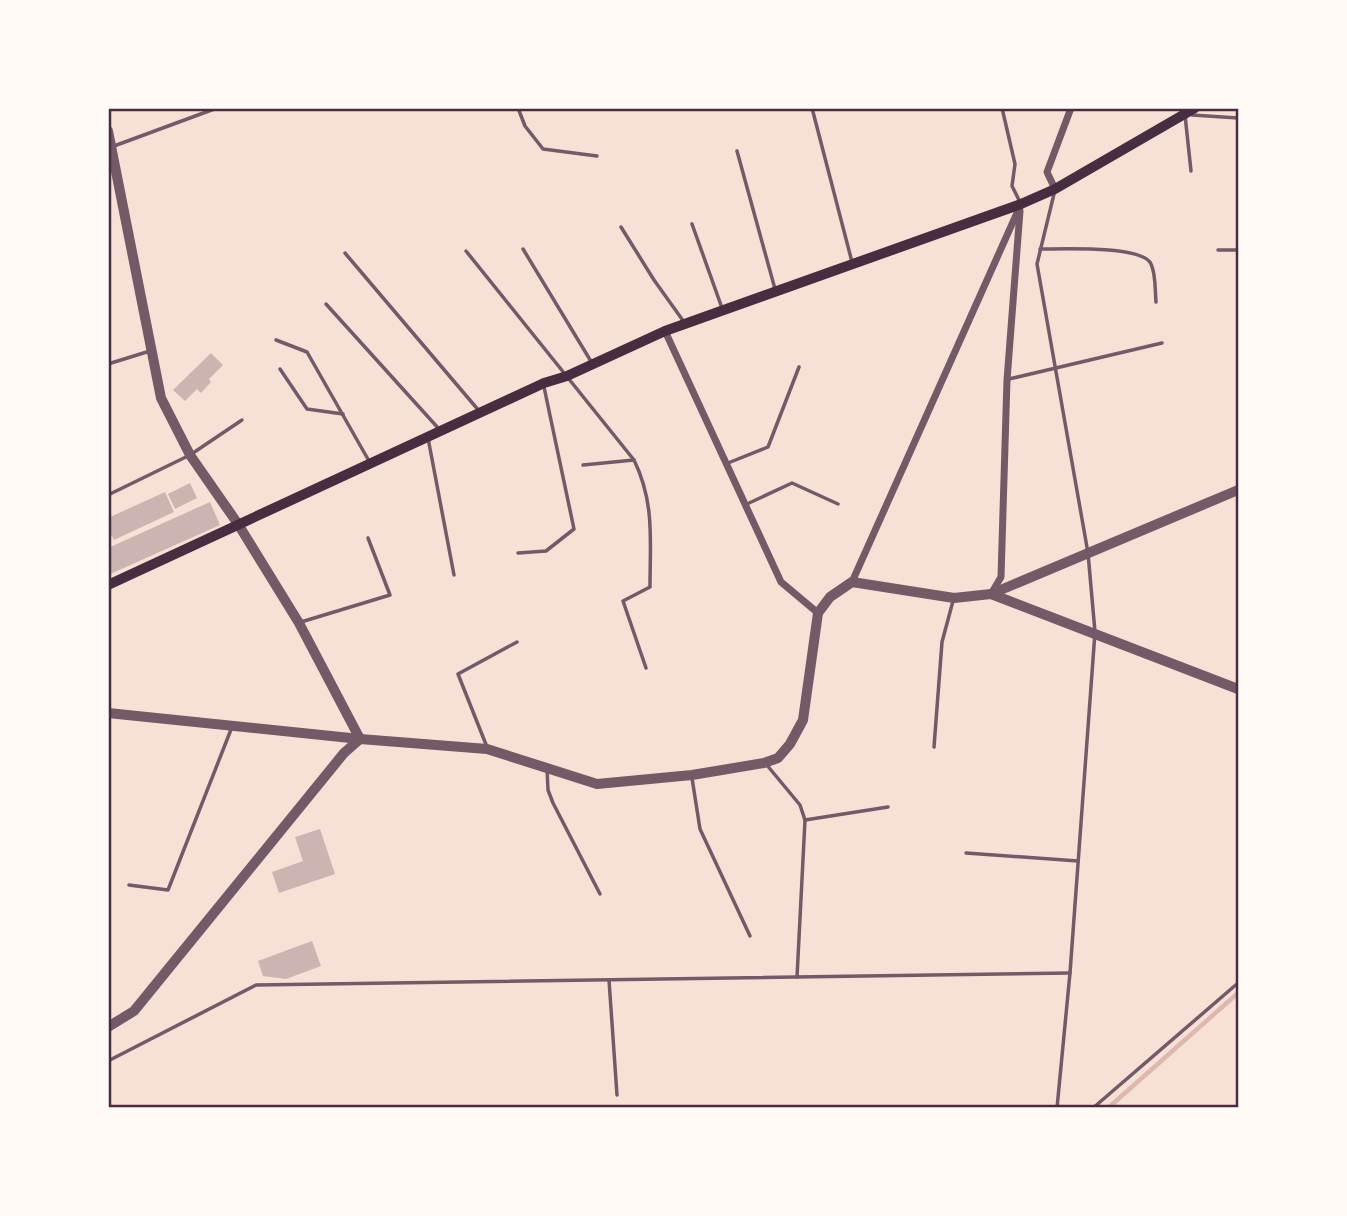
<svg xmlns="http://www.w3.org/2000/svg" width="1347" height="1216" font-family="Montserrat,sans-serif">
<style>
.lines{fill:none;stroke-linecap:round;stroke-linejoin:round}
.stream{stroke:#dcb8b0;stroke-width:4.5}
.building{fill:#ccb4b1}
.service{stroke:#755966;stroke-width:3.5}
.minor{stroke:#755966;stroke-width:7}
.tertiary{stroke:#755966;stroke-width:10}
.secondary{stroke:#4a2c40;stroke-width:10}
.neatline{fill:none;stroke:#4a2c40;stroke-width:2.5}
</style>
<rect width="100%" height="100%" fill="#f7e1d7"/>
<g class="lines">
<path class="stream" d="M1108 1108 1238 993"/>
</g>
<g class="building">
<path d="M211 353 223 365 209 379 211 382 201 393 197 389 185 401 173 390Z"/>
<path d="M190 483 197 498 175 509 168 494Z"/>
<path d="M165 492 174 512 114 540 108 529V518Z"/>
<path d="M210 502 220 525 108 575V548Z"/>
<path d="M320 829 335 874 279 893 272 872 303 861 295 837Z"/>
<path d="M312 941 321 966 286 979 263 976 258 961Z"/>
</g>
<g class="lines">
<g class="service">
<path d="M518 108 525 126 543 149 597 156"/>
<path d="M812 108 852 262"/>
<path d="M1002 108 1015 164 1012 186 1020 202"/>
<path d="M1185 115 1191 171"/>
<path d="M1192 115 1238 118"/>
<path d="M114 146 217 108"/>
<path d="M737 151 775 289"/>
<path d="M1054 194 1037 264 1088 553 1095 632 1070 973 1057 1108"/>
<path d="M692 224 722 308"/>
<path d="M621 227 654 280 684 322"/>
<path d="M523 249 592 363"/>
<path d="M1040 249C1060 249 1143 245 1151 264 1156 274 1155 291 1156 302"/>
<path d="M1218 250H1238"/>
<path d="M466 251 634 460C655 503 650 541 650 587L623 601 646 668"/>
<path d="M345 253 480 412"/>
<path d="M326 304 439 429"/>
<path d="M276 340 307 352 369 461"/>
<path d="M108 364 150 351"/>
<path d="M280 369 307 409 343 414"/>
<path d="M1009 379 1162 343"/>
<path d="M428 438 454 575"/>
<path d="M728 463 768 447 799 367"/>
<path d="M583 465 634 460"/>
<path d="M108 495 190 455 242 420"/>
<path d="M747 504 792 483 838 504"/>
<path d="M518 553 546 551 574 529 544 387"/>
<path d="M301 622 390 595 368 538"/>
<path d="M487 747 458 674 517 642"/>
<path d="M934 747 942 642 953 601"/>
<path d="M766 764 800 805 805 820 797 977"/>
<path d="M547 768 548 790 553 803 600 894"/>
<path d="M692 778 700 829 750 936"/>
<path d="M805 820 888 807"/>
<path d="M966 853 1078 861"/>
<path d="M129 885 168 890 232 727"/>
<path d="M609 980 617 1095"/>
<path d="M108 1061 256 985 1070 973"/>
<path d="M1093 1108 1238 983"/>
</g>
<g class="minor">
<path d="M1055 189 1047 172 1071 108"/>
<path d="M665 331 781 582 818 613"/>
<path d="M852 582 1021 204"/>
<path d="M991 594 1001 577 1007 380 1020 211"/>
</g>
<g class="tertiary">
<path d="M108 131 161 398 190 455 238 524 299 623 360 739"/>
<path d="M991 594 1238 689"/>
<path d="M108 713 360 739 487 749 597 784 692 775 764 763 778 758 790 744 803 720 818 613 830 597 852 582 954 598 991 594 1238 490"/>
<path d="M108 1027 134 1011 344 753 360 739"/>
</g>
<path class="secondary" d="M108 585 544 383 567 376 665 331 1021 204 1055 189 1195 108"/>
</g>
<rect width="1347" height="1216" fill="none" stroke="#fffaf5" stroke-width="220"/>
<rect x="110" y="110" width="1127" height="996" class="neatline"/>
</svg>
